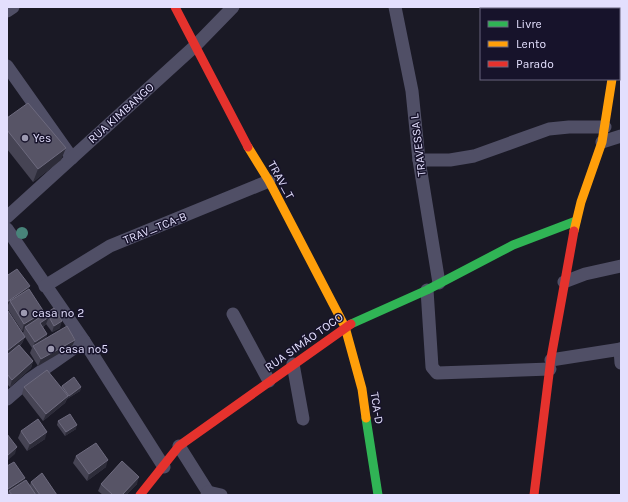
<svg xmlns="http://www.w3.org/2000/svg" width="628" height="502" font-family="Karla,sans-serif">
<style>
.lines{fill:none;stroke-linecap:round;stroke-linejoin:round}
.street{stroke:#504f66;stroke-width:13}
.fast{stroke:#30b455;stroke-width:9}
.slow{stroke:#ff9f0a;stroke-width:9}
.jam{stroke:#e5322d;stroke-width:9}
.tree{fill:#48847a}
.wall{fill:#464454}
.shaded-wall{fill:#2d2c39}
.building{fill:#575466;stroke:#6d6a7e}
.poi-dot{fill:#9d9ab1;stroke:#17132b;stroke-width:1.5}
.labels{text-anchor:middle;stroke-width:3;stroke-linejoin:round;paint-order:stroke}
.street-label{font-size:12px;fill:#e3dffd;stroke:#17132b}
.poi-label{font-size:12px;fill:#e3dffd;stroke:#17132b;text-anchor:start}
</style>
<rect width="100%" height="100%" fill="#1a1925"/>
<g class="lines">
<g class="street">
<path d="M395 7 412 91 419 160 439 283"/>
<path d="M543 7H552"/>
<path d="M592 7 599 9"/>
<path d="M7 11 13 7"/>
<path d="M619 15 621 16"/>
<path d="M7 66 72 158"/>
<path d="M602 142 621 136"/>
<path d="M419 160H450L474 156 549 129 569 127H605"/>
<path d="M7 217 195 46 233 7"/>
<path d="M7 229 84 341 164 467"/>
<path d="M564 282 585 274 621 266"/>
<path d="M45 286 110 246 269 181"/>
<path d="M427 290 432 367 437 373 550 369"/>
<path d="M233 314 269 381"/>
<path d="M620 349 621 363"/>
<path d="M551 360 621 349"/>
<path d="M293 364 303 419"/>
<path d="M7 399 30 379 84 341"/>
<path d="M179 446 208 492 207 495"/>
<path d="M208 492 221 495"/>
</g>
<g class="fast">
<path d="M351 324 427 290 513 245 576 221"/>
<path d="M366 418 378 495"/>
</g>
<g class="slow">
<path d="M248 147 269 181 345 327 362 389 366 418"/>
<path d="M574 231 581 202 602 142 612 79"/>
</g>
<g class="jam">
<path d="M175 7 248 147"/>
<path d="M140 495 179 446 351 324"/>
<path d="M534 495 551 358 574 231"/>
</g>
</g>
<circle class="tree" cx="22" cy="233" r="6"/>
<g class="wall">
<path d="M7 118 61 160 33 182 7 149Z"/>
<path d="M7 273 8 275 28 290 44 312 43 315 54 308 60 328 52 332 46 324 43 327 47 334 46 338 75 340 72 346 38 366 30 353 32 348 25 337 22 343 20 346 33 361 31 368 10 387 7 384V312L23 333 24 330 22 331 7 308 8 306 7 307Z"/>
<path d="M62 386 81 387 80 391 67 399 65 403 43 421 22 394 24 387H61Z"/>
<path d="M58 421 76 429 65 436 57 425Z"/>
<path d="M21 431 45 439 27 451 18 438Z"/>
<path d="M76 456 106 467 87 481 73 463Z"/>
<path d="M7 466 30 485 31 482 57 495H7Z"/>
<path d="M101 484H137L126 495H103L98 491Z"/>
</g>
<g class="shaded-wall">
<path d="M66 148 61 160 33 182 38 169Z"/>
<path d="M30 286 27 293 10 301 7 307V302Z"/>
<path d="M44 312 41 319 25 327 24 330 22 331 24 324Z"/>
<path d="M49 317 46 324 38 330 40 323Z"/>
<path d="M62 321 60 328 52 332 54 326Z"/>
<path d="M47 334 45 341 33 346 35 342Z"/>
<path d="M25 337 22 343 7 356V351Z"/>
<path d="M75 340 72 346 38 366 41 359Z"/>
<path d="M33 361 31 368 10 387 12 380Z"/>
<path d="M81 387 80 391 67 399 69 396Z"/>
<path d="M68 396 65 403 43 421 46 414Z"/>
<path d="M77 425 76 429 65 436 66 432Z"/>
<path d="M47 432 45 439 27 451 30 444Z"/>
<path d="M17 447 15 454 7 461V456Z"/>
<path d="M108 460 106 467 87 481 89 474Z"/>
<path d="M139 477 137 484 126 495H122Z"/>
<path d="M25 478 23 485 9 491 7 495 8 489Z"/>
</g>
<g class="building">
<path d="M28 103 66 148 38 169 7 130V118Z"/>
<path d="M17 269 30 286 7 302V273L8 275Z"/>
<path d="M29 289 44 312 24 324 10 301Z"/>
<path d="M54 308 62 321 54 326 49 317 40 323 47 334 35 342 25 327Z"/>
<path d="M8 311 25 337 7 351V312Z"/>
<path d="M67 326 75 340 41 359 33 346Z"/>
<path d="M19 345 33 361 12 380 7 374V355Z"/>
<path d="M47 370 68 396 46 414 24 387Z"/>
<path d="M74 377 81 387 69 396 62 386Z"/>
<path d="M70 414 77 425 66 432 58 421Z"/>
<path d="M38 419 47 432 30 444 21 431Z"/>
<path d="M7 434 17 447 7 456Z"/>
<path d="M96 443 108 460 89 474 76 456Z"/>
<path d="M122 461 139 477 122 495H113L101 484Z"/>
<path d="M14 462 25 478 8 489 7 487V466Z"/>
<path d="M42 473 57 495H40L31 482Z"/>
<path d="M26 480 36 495H12L9 491Z"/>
</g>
<g class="poi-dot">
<circle cx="25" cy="138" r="4"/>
<circle cx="24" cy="313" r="4"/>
<circle cx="51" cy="349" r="4"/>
</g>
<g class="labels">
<g class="street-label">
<text transform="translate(121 113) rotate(-42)" y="4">RUA KIMBANGO</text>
<text transform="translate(418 145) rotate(-97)" y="4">TRAVESSA L</text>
<text transform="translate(281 180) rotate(61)" y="4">TRAV_T</text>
<text transform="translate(155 228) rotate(-22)" y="4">TRAV_TCA-B</text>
<text transform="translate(304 342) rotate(-35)" y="4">RUA SIMÃO TOCO</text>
<text transform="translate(377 408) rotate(81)" y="4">TCA-D</text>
</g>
<g class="poi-label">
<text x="33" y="142">Yes</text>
<text x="32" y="317">casa nº 2</text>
<text x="59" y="353">casa nº5</text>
</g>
</g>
<rect width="628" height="502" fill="none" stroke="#e3dffd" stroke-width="16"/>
<rect x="480" y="8" width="140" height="72" fill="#17132b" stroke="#69657f"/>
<rect x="488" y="21" width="20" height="6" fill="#30b455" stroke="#69657f"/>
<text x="516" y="28" font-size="12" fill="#e3dffd">Livre</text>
<rect x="488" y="41" width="20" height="6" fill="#ff9f0a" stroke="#69657f"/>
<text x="516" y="48" font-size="12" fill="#e3dffd">Lento</text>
<rect x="488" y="61" width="20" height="6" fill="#e5322d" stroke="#69657f"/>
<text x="516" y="68" font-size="12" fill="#e3dffd">Parado</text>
</svg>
